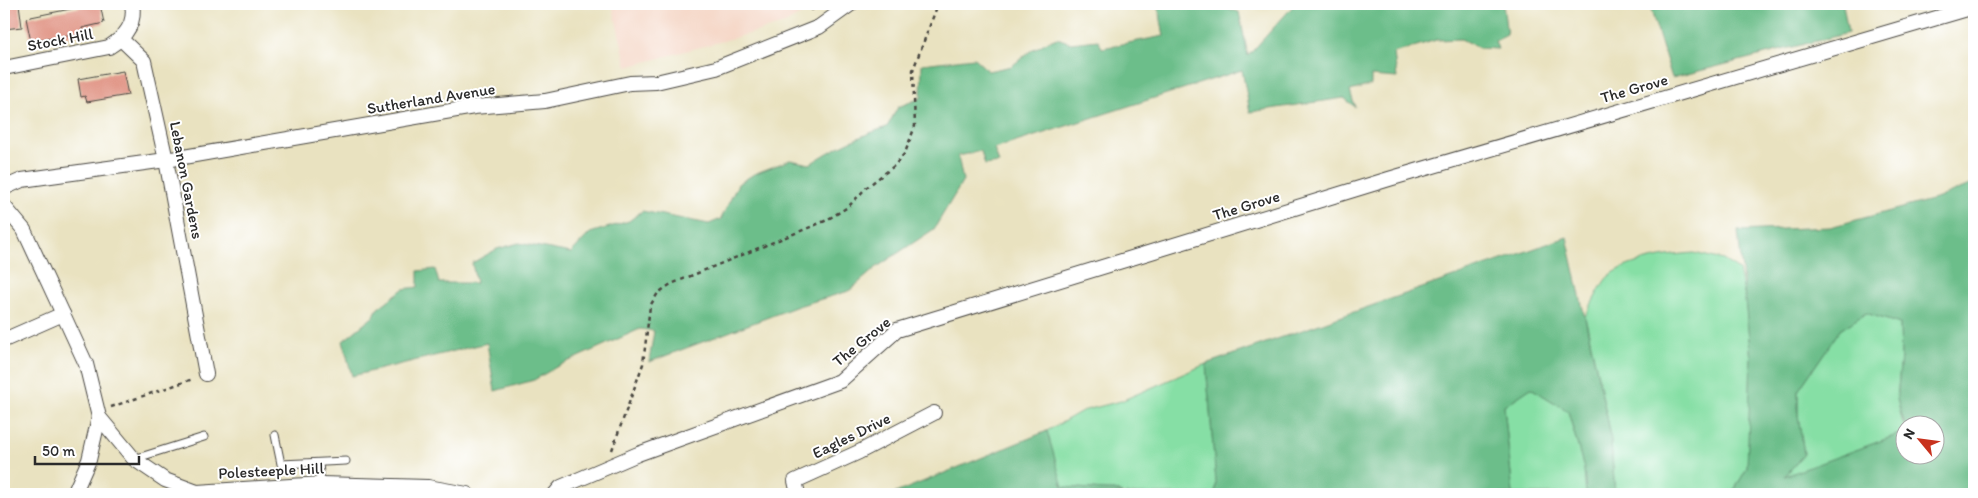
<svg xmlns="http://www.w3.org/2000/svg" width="1978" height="498" font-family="Itim,sans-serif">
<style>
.built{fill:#f4d3c1}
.green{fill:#86dfa5;stroke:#588568}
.forest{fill:#6cbe8a;stroke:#4c745a;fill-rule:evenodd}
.building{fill:#e19586}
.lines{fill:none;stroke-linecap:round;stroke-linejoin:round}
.lane-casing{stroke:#484641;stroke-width:9}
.street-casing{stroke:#484641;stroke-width:16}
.path{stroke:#484641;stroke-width:2.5;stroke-dasharray:4 4;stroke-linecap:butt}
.lane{stroke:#fff;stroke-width:7}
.street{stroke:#fff;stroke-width:14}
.labels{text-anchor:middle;stroke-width:4;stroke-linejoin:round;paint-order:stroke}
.street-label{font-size:16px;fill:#2b2b2b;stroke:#fff}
</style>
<rect width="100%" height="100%" fill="#fff"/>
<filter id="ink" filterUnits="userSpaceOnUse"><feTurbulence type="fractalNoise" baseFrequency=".02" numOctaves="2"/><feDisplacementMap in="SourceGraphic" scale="10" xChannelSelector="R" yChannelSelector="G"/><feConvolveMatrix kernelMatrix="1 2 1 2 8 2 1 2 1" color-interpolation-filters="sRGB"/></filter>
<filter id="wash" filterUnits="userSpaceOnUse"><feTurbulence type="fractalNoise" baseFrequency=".0096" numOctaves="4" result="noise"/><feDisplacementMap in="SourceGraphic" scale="20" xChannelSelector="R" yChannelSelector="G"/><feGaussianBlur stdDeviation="1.12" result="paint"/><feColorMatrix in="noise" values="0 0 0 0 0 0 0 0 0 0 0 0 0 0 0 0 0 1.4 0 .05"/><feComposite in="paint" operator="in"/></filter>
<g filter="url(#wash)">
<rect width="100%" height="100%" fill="#e9e2c0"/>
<path class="built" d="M612 4H820L785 24 627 67Z"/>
<g class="green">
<path d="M1694 253 1723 260 1739 270 1745 298 1751 359 1750 413 1747 468 1732 494H1615L1610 431 1585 316C1590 308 1603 280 1609 276 1629 260 1669 255 1694 253Z"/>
<path d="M1866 313 1900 324 1901 356 1897 399 1905 432 1784 477 1804 454 1798 415V391L1840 330Z"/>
<path d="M1206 364 1216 481 1219 494H1122L1118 491 1063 487 1045 432 1082 411 1121 401Z"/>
<path d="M1531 388 1568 411 1584 468 1586 494H1513L1504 406Z"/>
</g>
<g class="forest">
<path d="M1158 4H1215L1239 12 1248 56 1295 4H1329L1338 7 1343 4H1503L1507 35 1495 41 1498 49 1479 48 1461 39 1436 40 1394 53 1397 78 1371 76V85L1350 91 1355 107 1344 98 1250 112 1242 70 994 149 999 163 985 165 981 151 958 156 963 181 934 229 877 267 849 291 798 306 649 362 654 331 640 329 558 366 534 380 495 391 487 343 352 376 343 341 374 316 377 309 403 289 418 287V271L435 269 439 283H476L472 263 497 249 519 243 571 253 590 233 629 221 642 211 709 224 721 219 738 184 754 174 790 160 810 164C834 148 859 136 887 127L898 107 921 98 922 64 974 58 988 71 1012 66 1029 52 1045 43 1057 38 1071 43 1098 40 1102 48 1164 36Z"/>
<path d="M1649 4H1843L1848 33 1672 78Z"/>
<path d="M1974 183V494H1732L1747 468 1751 359 1738 231 1830 227 1939 198ZM1866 313 1900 324 1901 356 1897 399 1905 426H1936V456H1906L1905 432 1785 476 1804 454 1798 415V391L1840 330Z"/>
<path d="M1567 237 1610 431 1615 494H1586L1584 468 1568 411 1531 388 1504 406 1513 494H1215L1216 482 1206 364Z"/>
<path d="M1047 431 1063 487 1118 491 1122 494H893Z"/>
</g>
<g id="blocks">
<g class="building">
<path d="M4 4H19L22 27 4 29Z"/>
<path d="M95 4H100L104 23 82 28 83 34 68 37V35L31 42 26 18Z"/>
<path d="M123 71 128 95 87 102 85 96 81 97 78 79Z"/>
</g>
</g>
</g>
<g filter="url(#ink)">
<use href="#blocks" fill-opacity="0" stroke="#484641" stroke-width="1"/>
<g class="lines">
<g class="lane-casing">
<g id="lane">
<path d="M275 435 281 464 346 461"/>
<path d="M134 459 204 437"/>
<path d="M319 463 321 484"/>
</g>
</g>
<g class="street-casing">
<g id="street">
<path d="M121 39 144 61 166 160 206 374"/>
<path d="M4 68 109 47C125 37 136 24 132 4"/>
<path d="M4 188 22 180 166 160 474 107 545 101 630 83 656 82 716 68 819 27 851 4"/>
<path d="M4 206 24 230 63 314 86 364 99 417 134 459 165 480 197 492 321 484 428 487 467 494"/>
<path d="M4 340 63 314"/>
<path d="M74 494 89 460 99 417"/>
<path d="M555 494 561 487 638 454 840 381 897 330 1389 179 1974 7"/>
<path d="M798 494 795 481 859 452 934 413"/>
</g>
</g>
<g class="path">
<path d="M811 7 814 14"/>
<path d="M111 407 193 379"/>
<path d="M612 450 643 364 650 306 658 293 671 284 825 221 848 207 867 187 894 166 905 153 915 126 913 70 938 4"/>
</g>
<use href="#lane" class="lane"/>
<use href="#street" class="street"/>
</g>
</g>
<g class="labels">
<g class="street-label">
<text transform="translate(60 39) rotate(-11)" y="6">Stock Hill</text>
<text transform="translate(1634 88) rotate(-16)" y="6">The Grove</text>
<text transform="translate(431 98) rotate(-9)" y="6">Sutherland Avenue</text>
<text transform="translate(187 180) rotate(79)" y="6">Lebanon Gardens</text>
<text transform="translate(1246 205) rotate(-17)" y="6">The Grove</text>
<text transform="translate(861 341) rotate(-39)" y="6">The Grove</text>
<text transform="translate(851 435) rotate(-26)" y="6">Eagles Drive</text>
<text transform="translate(271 470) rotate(-3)" y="6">Polesteeple Hill</text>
</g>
</g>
<rect width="1978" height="498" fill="none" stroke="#fff" stroke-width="20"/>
<g transform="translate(1920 440) rotate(299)"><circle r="24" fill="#ffffff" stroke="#aaaaaa"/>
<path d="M0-4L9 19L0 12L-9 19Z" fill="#c8321e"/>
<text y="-8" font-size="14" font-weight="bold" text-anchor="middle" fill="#2b2b2b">N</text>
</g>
<path d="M35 456v8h104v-8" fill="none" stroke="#2b2b2b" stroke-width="2.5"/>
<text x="42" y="456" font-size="15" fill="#2b2b2b" stroke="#ffffff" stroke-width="4" paint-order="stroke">50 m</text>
</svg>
